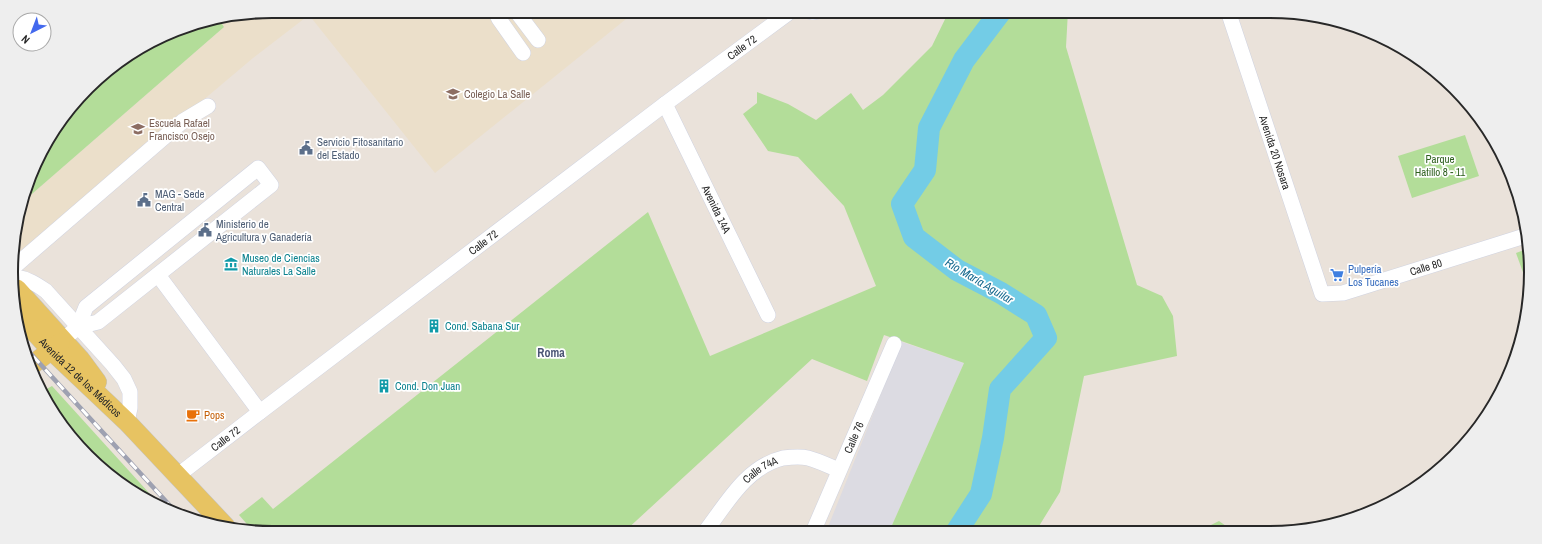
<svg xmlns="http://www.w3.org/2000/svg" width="1542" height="544" font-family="'Archivo Narrow',sans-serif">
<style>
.industrial{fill:#dcdbe2}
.education{fill:#ebdfca}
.green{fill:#b3dd99}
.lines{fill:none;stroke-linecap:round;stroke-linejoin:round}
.river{stroke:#73cce6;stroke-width:22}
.minor-casing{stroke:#d0d3e0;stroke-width:16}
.major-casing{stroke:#c3c3c3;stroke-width:20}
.minor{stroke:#fff;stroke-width:15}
.major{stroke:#e7c362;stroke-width:19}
.rail-casing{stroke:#9ea1b1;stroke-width:4.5}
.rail{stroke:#fff;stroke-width:3;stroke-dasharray:9;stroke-linecap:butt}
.labels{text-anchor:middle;stroke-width:3.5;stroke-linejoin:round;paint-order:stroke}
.street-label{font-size:11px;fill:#282828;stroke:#fff}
.education-label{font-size:11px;fill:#785e54;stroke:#fff;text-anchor:start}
.service-label{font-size:11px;fill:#4e5e75;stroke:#fff;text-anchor:start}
.park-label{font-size:11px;fill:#2e5f1e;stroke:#fff}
.culture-label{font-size:11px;fill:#0d838f;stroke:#fff;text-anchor:start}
.shop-label{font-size:11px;fill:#366cbe;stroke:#fff;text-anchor:start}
.food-label{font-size:11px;fill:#c56008;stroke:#fff;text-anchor:start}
.water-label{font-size:12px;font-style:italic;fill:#15698e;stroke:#fff}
.neighbourhood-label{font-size:12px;font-weight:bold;fill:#4c5575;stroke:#fff}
.rim{fill:none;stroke:#282828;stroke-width:2}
</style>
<rect width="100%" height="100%" fill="#eae2da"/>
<path class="industrial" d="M902 342 964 363 889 532H826Z"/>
<path class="education" d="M272 11H636L435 173 309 15 253 58 15 259 13 238 25 200 224 27 220 21Z"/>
<g class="green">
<path d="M949 11H1068L1066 47 1137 285 1162 296 1173 316 1177 356 1084 376 1060 492 1036 531 889 532 964 363 884 335 867 381 812 359 624 532 272 533 253 531 239 515 262 497 273 509 648 212 710 356 876 286 844 206 798 157 768 151 743 114 757 103V92L788 104 816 120 851 93 863 110 883 95 932 46Z"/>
<path d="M220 21 224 27 25 200 38 156 100 76 172 31Z"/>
<path d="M1465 135 1479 176 1412 198 1398 156Z"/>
<path d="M1529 248 1530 289V292L1516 253Z"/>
<path d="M52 386 159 504 127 489 95 457 45 395 43 391Z"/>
<path d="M1219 521 1233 531H1199Z"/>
</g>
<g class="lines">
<path class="river" d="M957 531 981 494 993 438 1000 389 1046 338 1036 315 1001 293 957 270 914 237 902 204 925 170 929 128 964 60 1001 11"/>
<g class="minor-casing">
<g id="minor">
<path d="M495 11 499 19 523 53"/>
<path d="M516 11 538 40"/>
<path d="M807 11 812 12 819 11"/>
<path id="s1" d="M1228 11 1322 294 1343 293 1528 235"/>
<path id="s2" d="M665 104 768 315"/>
<path d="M15 266 183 121 208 106"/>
<path d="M158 275 260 412"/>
<path d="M16 277C28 279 36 284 46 291L113 365 124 379 130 392V408L127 422"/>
<path d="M63 340 78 327 98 322 271 185 258 168 86 307 78 327"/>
<path id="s3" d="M177 476 260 412 665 104 791 11"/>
<path id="s4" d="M705 532C727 503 746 467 783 458 791 457 800 456 808 458 819 461 829 466 839 470"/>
<path id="s5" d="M813 532 894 344"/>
</g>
</g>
<g class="major-casing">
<g id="major">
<path d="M17 289 80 359 97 382"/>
<path id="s6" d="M18 314 51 350 127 422 226 527"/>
<path d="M32 365 60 343"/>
</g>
</g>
<use href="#minor" class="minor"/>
<use href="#major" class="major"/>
<g class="rail-casing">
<path id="rail" d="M21 343 174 510"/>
</g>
<use href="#rail" class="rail"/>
</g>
<defs>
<g id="school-bare" transform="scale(1.08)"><path d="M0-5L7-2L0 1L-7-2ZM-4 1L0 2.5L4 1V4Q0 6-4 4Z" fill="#8d6e63" stroke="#fff" stroke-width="2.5" paint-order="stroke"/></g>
<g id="civic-bare" transform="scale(1.08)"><path d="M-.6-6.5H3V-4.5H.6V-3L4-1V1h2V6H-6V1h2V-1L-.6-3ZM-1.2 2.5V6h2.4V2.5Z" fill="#5c6f8a" stroke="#fff" stroke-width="2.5" paint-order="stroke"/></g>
<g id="museum-bare" transform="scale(1.08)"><path d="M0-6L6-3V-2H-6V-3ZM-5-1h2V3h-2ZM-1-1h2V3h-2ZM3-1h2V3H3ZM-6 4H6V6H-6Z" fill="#0f9aa8" stroke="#fff" stroke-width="2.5" paint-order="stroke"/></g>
<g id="supermarket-bare" transform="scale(1.08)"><path d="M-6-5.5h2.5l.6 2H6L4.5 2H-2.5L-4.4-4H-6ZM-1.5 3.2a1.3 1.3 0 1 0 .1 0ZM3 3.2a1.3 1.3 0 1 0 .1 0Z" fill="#3f7fe0" stroke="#fff" stroke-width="2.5" paint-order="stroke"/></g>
<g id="building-bare" transform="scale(1.08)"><path d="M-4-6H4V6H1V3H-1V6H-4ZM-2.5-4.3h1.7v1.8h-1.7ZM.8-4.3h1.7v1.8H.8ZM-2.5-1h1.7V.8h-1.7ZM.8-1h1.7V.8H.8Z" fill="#0f9aa8" stroke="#fff" stroke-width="2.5" paint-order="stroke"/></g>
<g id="cafe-bare" transform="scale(1.08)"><path d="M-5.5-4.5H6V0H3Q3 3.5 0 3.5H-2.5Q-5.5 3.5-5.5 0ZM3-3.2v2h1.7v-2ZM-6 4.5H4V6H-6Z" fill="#e8710a" stroke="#fff" stroke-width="2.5" paint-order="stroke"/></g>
</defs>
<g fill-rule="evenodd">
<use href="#school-bare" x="453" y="94"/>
<use href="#school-bare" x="138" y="129"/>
<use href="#civic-bare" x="306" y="148"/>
<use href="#civic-bare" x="144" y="200"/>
<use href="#civic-bare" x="205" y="230"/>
<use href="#museum-bare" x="231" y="264"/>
<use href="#supermarket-bare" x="1337" y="275"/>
<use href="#building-bare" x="434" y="326"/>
<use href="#building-bare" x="384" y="386"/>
<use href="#cafe-bare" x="193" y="415"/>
</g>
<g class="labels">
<g class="street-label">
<text dy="4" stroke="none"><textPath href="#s3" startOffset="709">Calle 72</textPath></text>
<text dy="4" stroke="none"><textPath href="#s1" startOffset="149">Avenida 20 Nosara</textPath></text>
<text dy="4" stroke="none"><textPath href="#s2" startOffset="117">Avenida 14A</textPath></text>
<text dy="4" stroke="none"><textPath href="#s3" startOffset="385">Calle 72</textPath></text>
<text dy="4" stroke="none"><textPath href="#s1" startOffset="406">Calle 80</textPath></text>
<text dy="4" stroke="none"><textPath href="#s6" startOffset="89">Avenida 12 de los Médicos</textPath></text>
<text dy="4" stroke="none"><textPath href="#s3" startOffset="61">Calle 72</textPath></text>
<text dy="4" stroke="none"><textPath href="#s5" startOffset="103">Calle 76</textPath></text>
<text dy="4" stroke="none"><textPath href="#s4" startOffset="84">Calle 74A</textPath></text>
</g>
<g class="education-label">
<text x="464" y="98">Colegio La Salle</text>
<text x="149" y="127">Escuela Rafael<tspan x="149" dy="13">Francisco Osejo</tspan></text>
</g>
<g class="service-label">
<text x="317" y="146">Servicio Fitosanitario<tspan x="317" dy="13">del Estado</tspan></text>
<text x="155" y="198">MAG - Sede<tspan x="155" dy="13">Central</tspan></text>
<text x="216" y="228">Ministerio de<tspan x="216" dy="13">Agricultura y Ganadería</tspan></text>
</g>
<g class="park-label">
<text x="1440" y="163">Parque<tspan x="1440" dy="13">Hatillo 8 - 11</tspan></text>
</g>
<g class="culture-label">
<text x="242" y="262">Museo de Ciencias<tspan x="242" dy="13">Naturales La Salle</tspan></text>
<text x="445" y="330">Cond. Sabana Sur</text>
<text x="395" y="390">Cond. Don Juan</text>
</g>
<g class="shop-label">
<text x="1348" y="273">Pulpería<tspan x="1348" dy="13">Los Tucanes</tspan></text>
</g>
<g class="food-label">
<text x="204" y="419">Pops</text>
</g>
<g class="water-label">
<text transform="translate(979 281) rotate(31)" y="4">Río María Aguilar</text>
</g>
<g class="neighbourhood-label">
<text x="551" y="357">Roma</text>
</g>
</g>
<path d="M0 0H1542V544H0ZM272 18H1270A254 254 0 0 1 1524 272V272A254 254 0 0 1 1270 526H272A254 254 0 0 1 18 272V272A254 254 0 0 1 272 18Z" fill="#eee" fill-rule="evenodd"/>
<path class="rim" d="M272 18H1270A254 254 0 0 1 1524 272V272A254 254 0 0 1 1270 526H272A254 254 0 0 1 18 272V272A254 254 0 0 1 272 18Z"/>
<g transform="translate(32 32) rotate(222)"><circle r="19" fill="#ffffff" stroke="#a9a9a9"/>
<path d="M0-3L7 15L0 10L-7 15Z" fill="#4369ee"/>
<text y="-6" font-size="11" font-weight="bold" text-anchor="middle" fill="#282828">N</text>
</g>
</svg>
